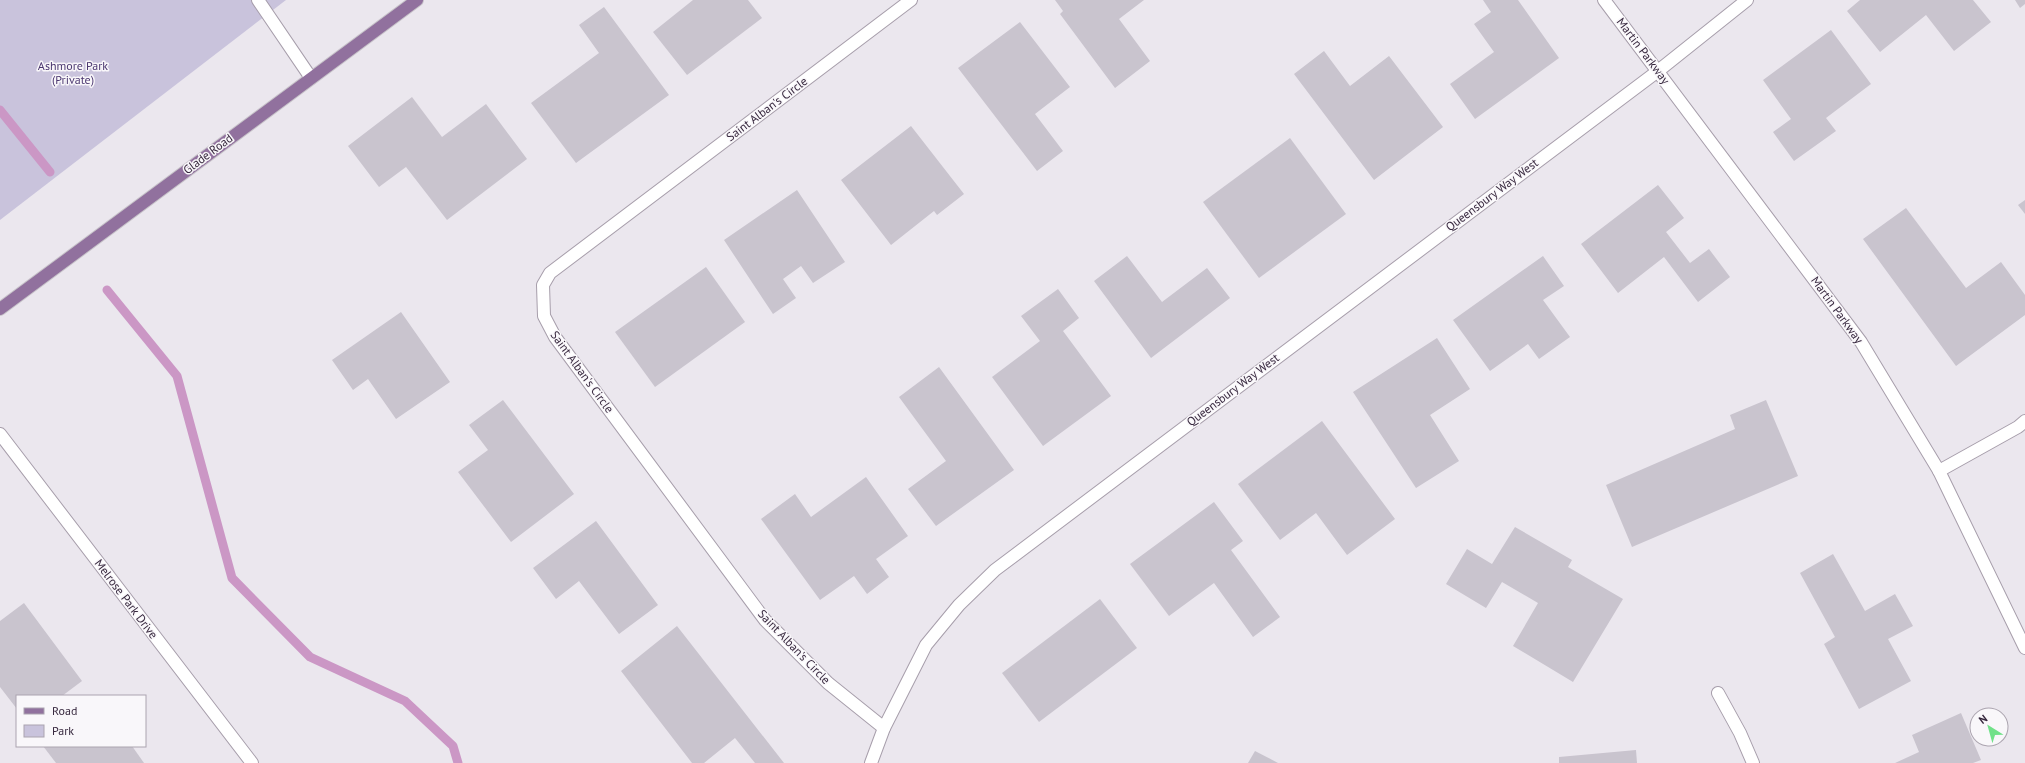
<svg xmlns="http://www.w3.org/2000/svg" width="2025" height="763" font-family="'PT Sans',sans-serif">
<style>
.green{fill:#c9c3dc}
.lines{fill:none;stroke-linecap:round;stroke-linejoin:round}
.stream{stroke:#cb97c5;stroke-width:9}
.building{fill:#c9c4ce}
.minor-casing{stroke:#a79eab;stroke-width:14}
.major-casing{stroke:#c7c3c9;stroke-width:14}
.minor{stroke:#fff;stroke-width:12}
.major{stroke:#91719e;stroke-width:12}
.labels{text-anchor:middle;stroke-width:3;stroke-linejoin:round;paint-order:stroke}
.street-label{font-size:12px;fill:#37283e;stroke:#f9f7fa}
.park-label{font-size:12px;fill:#4b3770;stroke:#f9f7fa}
</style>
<rect width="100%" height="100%" fill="#ebe7ee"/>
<path class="green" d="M0 0H286L0 220Z"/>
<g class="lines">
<g class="stream">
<path d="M0 110 50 172"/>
<path d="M107 290 177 376 232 578 310 657 405 701 453 746 458 763"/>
</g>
</g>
<g class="building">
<path d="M693 0H748L762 18 687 75 653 32Z"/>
<path d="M1055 0H1144L1119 19 1150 61 1115 88 1060 14 1063 11Z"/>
<path d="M1483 0H1518L1559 58 1475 119 1450 84 1494 52 1474 24 1491 12Z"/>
<path d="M1860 0H1973L1991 22 1954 51 1926 15 1880 52 1847 11Z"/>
<path d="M2015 0H2025V4L2020 8Z"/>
<path d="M604 7 669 95 576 163 531 103 599 53 579 25Z"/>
<path d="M1020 22 1070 87 1035 114 1063 151 1037 171 958 68Z"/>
<path d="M1831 30 1871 84 1826 118 1836 131 1794 161 1773 132 1791 119 1763 80Z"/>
<path d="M1324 51 1350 86 1389 56 1443 127 1374 180 1294 74Z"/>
<path d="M412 97 442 137 486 104 527 159 447 220 406 167 379 187 348 146Z"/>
<path d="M911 126 964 194 937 215 934 211 891 245 841 180Z"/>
<path d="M1290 138 1346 214 1259 278 1203 202Z"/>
<path d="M1658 185 1684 218 1666 232 1690 263 1709 249 1730 277 1698 302 1664 257 1618 293 1581 244Z"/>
<path d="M797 190 845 262 813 283 801 266 783 279 796 298 773 314 724 240Z"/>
<path d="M2025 200V214L2018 205Z"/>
<path d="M1906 208 1966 288 2001 262 2025 295V315L1956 366 1863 239Z"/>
<path d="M1127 256 1162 302 1207 268 1230 298 1151 358 1094 281Z"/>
<path d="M1543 256 1564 286 1543 300 1570 337 1539 359 1528 344 1490 371 1453 320Z"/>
<path d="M706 267 745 322 655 387 615 332Z"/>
<path d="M1058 289 1079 318 1063 331 1111 396 1043 446 992 377 1040 341 1021 316Z"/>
<path d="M401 312 450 382 396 419 368 379 353 390 332 360Z"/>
<path d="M1437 338 1470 389 1430 415 1459 461 1416 488 1353 392Z"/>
<path d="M939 367 1014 470 936 526 908 489 946 461 899 397Z"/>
<path d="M503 400 574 494 511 542 458 472 488 450 469 425Z"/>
<path d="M1766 400 1798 476 1632 547 1606 485 1735 429 1730 415Z"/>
<path d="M1322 421 1395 519 1347 555 1316 513 1280 540 1238 484Z"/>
<path d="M866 477 908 536 876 559 889 577 867 594 854 576 820 600 761 519 795 494 811 517Z"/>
<path d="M1214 502 1243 541 1231 550 1280 617 1253 637 1214 583 1169 616 1130 564Z"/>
<path d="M596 521 658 605 619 634 579 581 556 599 533 568Z"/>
<path d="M1515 527 1572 560 1568 567 1623 599 1573 682 1513 646 1538 603 1502 582 1486 608 1446 584 1467 549 1492 564Z"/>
<path d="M1833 554 1865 611 1895 594 1913 626 1888 639 1911 681 1859 709 1824 644 1835 637 1800 573Z"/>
<path d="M1100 599 1137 648 1039 722 1002 673Z"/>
<path d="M24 603 82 681 62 696H17V709L0 687V621Z"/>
<path d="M677 626 784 763H755L735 738 704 763H692L621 671Z"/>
<path d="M1961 713 1981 760 1973 763H1895L1919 752 1912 735Z"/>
<path d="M43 746H132L144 763H56Z"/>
<path d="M1636 750 1637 763H1559V757Z"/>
<path d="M1255 751 1278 763H1248Z"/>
</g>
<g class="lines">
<g class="minor-casing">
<g id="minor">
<path d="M258 0 311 78"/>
<path d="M1604 0 1861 342 1939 471 2025 648"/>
<path d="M0 434 252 763"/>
<path d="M1939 471 2018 427 2025 421"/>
<path d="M1718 693 1740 733 1753 763"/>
<path d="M884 728 828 683 765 620 555 337 544 316 543 285 550 273 911 0"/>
<path d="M871 763 884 728 926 645 959 605 995 570 1658 71 1747 0"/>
</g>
</g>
<g class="major-casing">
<path id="major" d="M0 309 417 0"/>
</g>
<use href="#minor" class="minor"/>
<use href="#major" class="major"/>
</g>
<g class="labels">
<g class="street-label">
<text transform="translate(1643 51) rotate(53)" y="4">Martin Parkway</text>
<text transform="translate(767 109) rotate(-37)" y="4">Saint Alban's Circle</text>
<text transform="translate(208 154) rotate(-37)" y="4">Glade Road</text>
<text transform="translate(1492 195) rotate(-37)" y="4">Queensbury Way West</text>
<text transform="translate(1837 310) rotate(54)" y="4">Martin Parkway</text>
<text transform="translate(582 372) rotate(54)" y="4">Saint Alban's Circle</text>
<text transform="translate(1233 390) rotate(-37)" y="4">Queensbury Way West</text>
<text transform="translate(126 599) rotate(53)" y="4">Melrose Park Drive</text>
<text transform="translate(794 647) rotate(46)" y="4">Saint Alban's Circle</text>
</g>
<g class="park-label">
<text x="73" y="70">Ashmore Park<tspan x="73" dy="14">(Private)</tspan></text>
</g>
</g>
<rect x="16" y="695" width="130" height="52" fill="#f9f7fa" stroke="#aba4af"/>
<rect x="24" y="708" width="20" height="6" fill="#91719e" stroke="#aba4af"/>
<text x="52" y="715" font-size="12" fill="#37283e">Road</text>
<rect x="24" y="725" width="20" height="12" fill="#c9c3dc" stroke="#aba4af"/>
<text x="52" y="735" font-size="12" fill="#37283e">Park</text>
<g transform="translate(1989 727) rotate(323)"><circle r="19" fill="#f9f7fa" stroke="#aba4af"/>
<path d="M0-3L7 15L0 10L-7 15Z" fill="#71e189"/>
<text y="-6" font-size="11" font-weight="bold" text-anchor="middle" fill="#37283e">N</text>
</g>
</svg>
